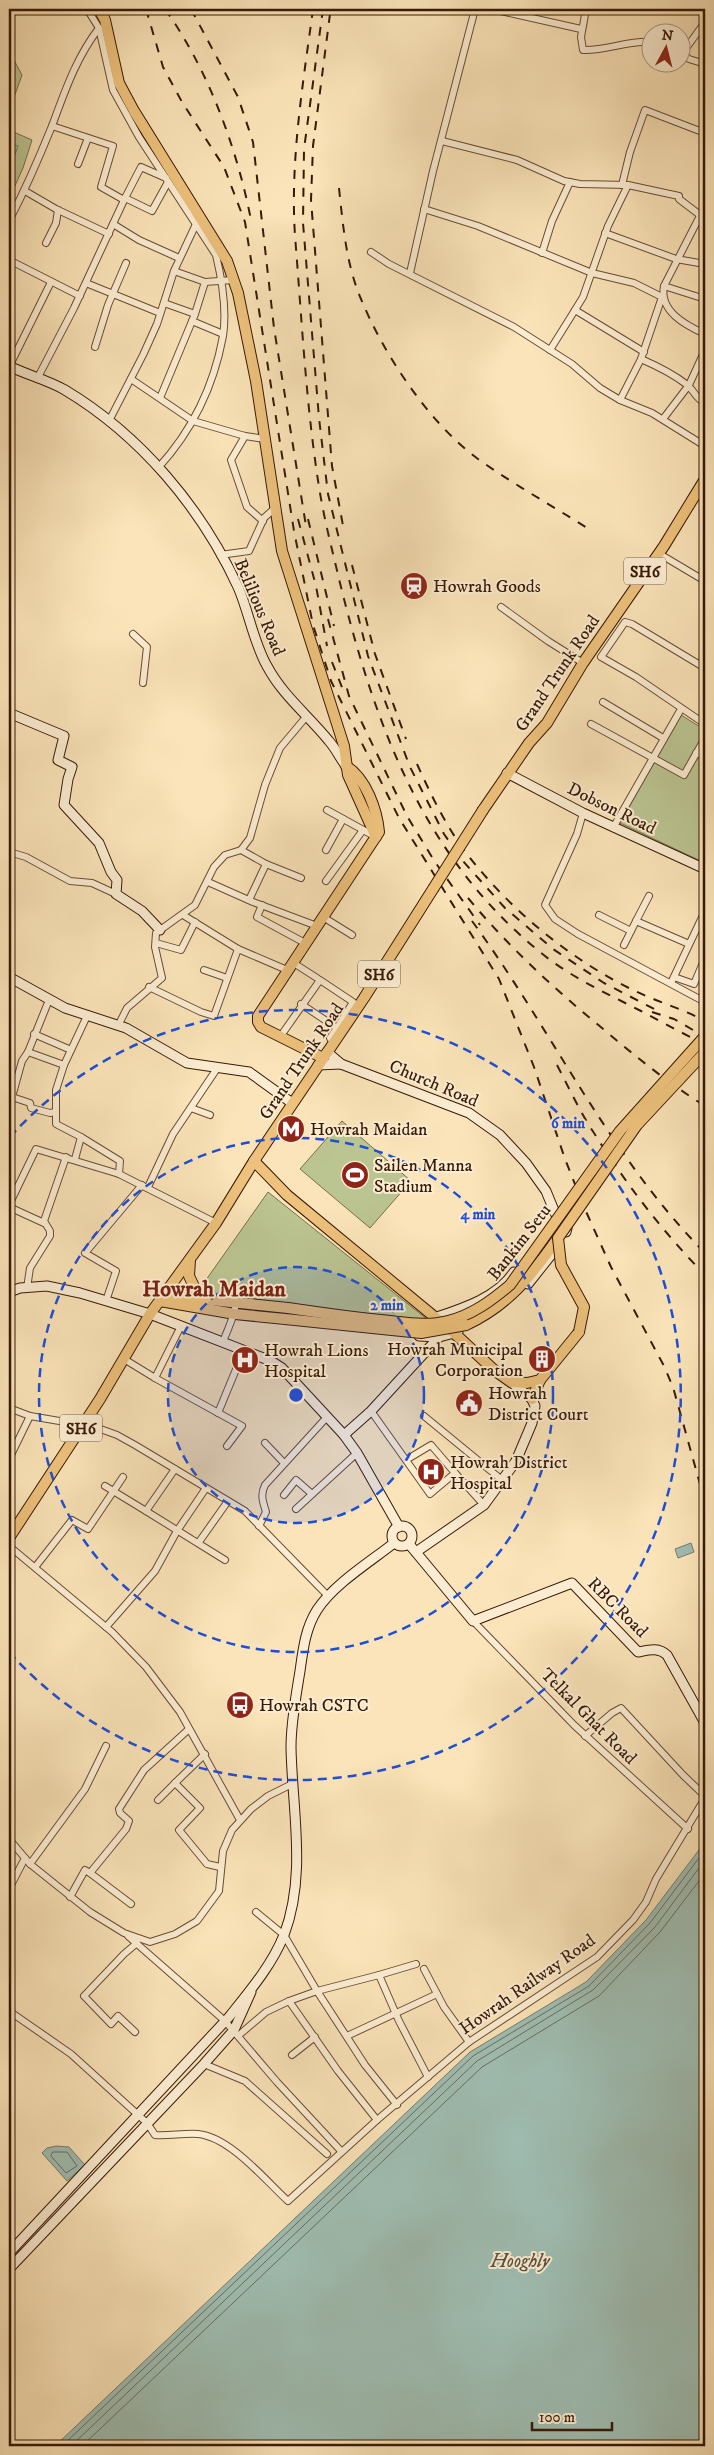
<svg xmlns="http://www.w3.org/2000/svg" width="714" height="2455" font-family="'IM FELL DW Pica',serif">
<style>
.green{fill:#bbc592;stroke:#796f4c}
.water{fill:#9fbeb3;stroke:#757c6e}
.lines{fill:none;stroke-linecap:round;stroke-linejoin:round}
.shore{stroke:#6b6c5d;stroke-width:1}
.street-casing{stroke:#684c34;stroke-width:8}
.secondary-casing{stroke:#371907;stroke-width:11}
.primary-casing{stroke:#371907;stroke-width:12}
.street{stroke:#fcedd2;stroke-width:6}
.secondary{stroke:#fcedd2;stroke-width:9}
.primary{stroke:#eec27c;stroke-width:10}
.rail{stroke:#371907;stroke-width:2;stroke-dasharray:9 9;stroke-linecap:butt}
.primary-bridge-casing{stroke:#371907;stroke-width:12;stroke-linecap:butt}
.primary-bridge{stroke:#eec27c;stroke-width:10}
.ring{fill:none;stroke:#1d4ed8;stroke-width:2.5;stroke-dasharray:9 6}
.labels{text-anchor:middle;stroke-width:4;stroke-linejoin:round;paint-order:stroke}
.shield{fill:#fcedd2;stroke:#725944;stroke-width:1}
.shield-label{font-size:16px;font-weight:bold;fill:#371907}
.poi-label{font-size:18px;fill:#371907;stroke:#fcedd2;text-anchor:start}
.street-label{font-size:18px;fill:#371907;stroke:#fcedd2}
.water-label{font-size:19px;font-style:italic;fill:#5b5343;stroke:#fcedd2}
.district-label{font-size:22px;font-weight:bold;fill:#7a1f14;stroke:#fcedd2}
.centre{fill:#1d4ed8;stroke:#fcedd2;stroke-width:2.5}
.ring-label{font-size:15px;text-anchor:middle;font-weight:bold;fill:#1d4ed8;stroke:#fcedd2;stroke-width:4;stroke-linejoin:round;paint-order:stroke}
</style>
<rect width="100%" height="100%" fill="#fbe4b9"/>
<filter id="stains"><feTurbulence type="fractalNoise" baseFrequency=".004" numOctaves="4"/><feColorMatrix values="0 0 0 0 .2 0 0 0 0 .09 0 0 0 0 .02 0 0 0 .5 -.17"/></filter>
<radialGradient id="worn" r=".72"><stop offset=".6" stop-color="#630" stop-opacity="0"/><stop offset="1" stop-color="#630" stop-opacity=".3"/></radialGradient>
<g class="green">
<path d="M9 51 22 75 9 111Z"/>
<path d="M9 130 32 140 23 168 9 199Z"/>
<path d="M681 715 705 730V863L620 823Z"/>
<path d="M342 1121 411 1181 370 1228 300 1169Z"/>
<path d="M268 1192 428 1320 213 1297 201 1287Z"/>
</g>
<g class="water">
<path d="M11 144 18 146 9 172V147Z"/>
<path d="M691 1543 694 1552 678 1558 675 1549Z"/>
<path d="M705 1842V2446H55L470 2052 586 1982 646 1920Z"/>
<path d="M56 2146 69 2147 85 2165 67 2181 42 2153 47 2148Z"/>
</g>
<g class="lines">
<g class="shore">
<path d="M53 2152H67L77 2166 66 2173 51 2156Z"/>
<path d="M62 2446 473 2056 589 1986 650 1923 705 1850"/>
<path d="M71 2446 477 2061 593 1990 655 1927 705 1860"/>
<path d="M82 2446 482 2067 599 1996 660 1932 705 1873"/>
</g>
<g class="street-casing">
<g id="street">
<path d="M87 9 99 28 113 90 139 137 216 255C222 280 227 310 223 336 214 385 192 431 158 468"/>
<path d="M492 9 581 29"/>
<path d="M586 9 581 37 583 50C607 51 628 40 652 42"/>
<path d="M682 50 687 47 705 22"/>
<path d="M682 53 689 59 705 64"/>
<path d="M52 126 113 146 101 187 124 200"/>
<path d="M442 141 517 160 564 181 580 184 628 185 679 196V199L700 215"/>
<path d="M78 164 88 138"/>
<path d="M622 185 630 152 645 110 705 133"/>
<path d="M25 191 56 209 109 234"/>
<path d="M125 198 141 167 166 178"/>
<path d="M424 209 478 226 592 273 634 283 662 297 641 359 620 400"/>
<path d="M9 221C25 190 39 158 52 126 65 91 76 58 99 28"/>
<path d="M113 224 139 240 179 258"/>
<path d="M605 233 676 259 705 264"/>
<path d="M46 243 56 223 58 210"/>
<path d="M371 252 389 264 514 327 572 364 600 388 620 400 652 413 705 446"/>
<path d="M542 253 552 221 570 182"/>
<path d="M9 260 80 296"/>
<path d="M174 271 205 282 233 280"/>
<path d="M410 273 433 171 475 9"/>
<path d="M86 283 160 313"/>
<path d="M664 286 705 206"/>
<path d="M705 299 664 286C659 311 685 325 705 334"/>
<path d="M164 303 195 314"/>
<path d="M575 310 583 297 608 226 628 185"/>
<path d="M192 321 223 334"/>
<path d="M95 347 108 305 126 263"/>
<path d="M550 350 575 310 644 352"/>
<path d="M641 359C657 366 672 373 686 384 694 390 696 399 705 403"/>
<path d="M9 367 51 282"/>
<path d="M37 379 74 308 125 198 152 211 168 182"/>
<path d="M131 379 193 421 245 436 265 439"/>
<path d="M160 398 195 314 205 282"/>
<path d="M663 419 689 385 705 350"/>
<path d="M109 421 143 355 157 324 174 271 197 222"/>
<path d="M245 436 231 460 247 507 263 521"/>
<path d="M658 553 705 581"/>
<path d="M220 555 249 551 264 518 275 508"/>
<path d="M501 607 548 641 583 663"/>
<path d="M133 634 147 647 143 683"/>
<path d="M705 668 632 624 625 622 601 657 636 677 705 724"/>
<path d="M603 702 663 738"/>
<path d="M591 724 684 775 705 738"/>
<path d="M696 753 705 756"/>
<path d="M327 810 376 837"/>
<path d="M583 813 577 834 545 905 555 919 578 934 705 1002"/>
<path d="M613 828 681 709"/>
<path d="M241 850 266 864 301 878"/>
<path d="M326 850 343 819"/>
<path d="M9 852 26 857 70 881 92 883 116 894"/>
<path d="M326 881 363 830"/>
<path d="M208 882 253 902 317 926"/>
<path d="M649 896 636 921 689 944"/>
<path d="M249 900 266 864"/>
<path d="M262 905 257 917 305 943"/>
<path d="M183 915 238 949 287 970"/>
<path d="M599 915 631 931"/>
<path d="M323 917 352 935"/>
<path d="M156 943 181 950 195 922"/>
<path d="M624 945 636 921"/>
<path d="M292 962 317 978"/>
<path d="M204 970 227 978"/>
<path d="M674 977 694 984 705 958"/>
<path d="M671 983 705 911"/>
<path d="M149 987 201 1012 214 1016 238 949"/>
<path d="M49 1000 28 1052 64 1065"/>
<path d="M301 1004 337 1028 330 1038 333 1043"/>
<path d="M87 1016 64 1065 56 1090V1124L81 1137 120 1161 119 1174"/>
<path d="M118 1026 127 1008 162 978 155 947 156 933 195 905 214 867 225 855 241 850 250 838 265 785 280 748 306 717"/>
<path d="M34 1034 71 1050"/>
<path d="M280 1037 320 980 353 1002 337 1028"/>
<path d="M28 1052 22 1061 12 1097 30 1103 31 1108 50 1113 56 1112"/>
<path d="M191 1108 210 1115"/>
<path d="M75 1159 81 1137"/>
<path d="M148 1187 173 1134 218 1067"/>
<path d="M9 1205 36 1149 119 1174 216 1223"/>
<path d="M9 1207 44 1223"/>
<path d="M27 1288 30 1268 50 1236V1231L44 1221 66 1157"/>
<path d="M106 1301 116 1271 85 1253 142 1185"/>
<path d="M181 1326 155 1378 242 1426 227 1446"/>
<path d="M223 1342C228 1328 234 1318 236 1303"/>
<path d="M124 1359 155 1378"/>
<path d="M9 1408 30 1416 83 1425"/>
<path d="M371 1411 430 1494 455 1473 431 1445 406 1460"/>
<path d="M218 1413 244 1350"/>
<path d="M424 1416 502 1480"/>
<path d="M84 1423 117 1435 135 1445 245 1511 328 1596"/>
<path d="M265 1443 284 1463"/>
<path d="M9 1459 30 1416"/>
<path d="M175 1469 146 1511 225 1560"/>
<path d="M455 1473 484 1505"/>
<path d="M105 1486 146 1511"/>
<path d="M284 1495 296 1480 312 1494"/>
<path d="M296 1509 357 1453"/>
<path d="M259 1526 266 1512C263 1502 260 1495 265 1485L327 1417"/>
<path d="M199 1542 228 1501"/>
<path d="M9 1546 112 1632 146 1667 180 1712 240 1820"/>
<path d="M36 1566 72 1520 88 1529 123 1477"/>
<path d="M473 1621 574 1725 688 1829"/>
<path d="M106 1627 155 1571 177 1531 206 1488"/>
<path d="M585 1736 612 1713 621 1708 683 1775 705 1796"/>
<path d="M205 1754 175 1783 200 1808 179 1830 207 1864 220 1867"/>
<path d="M158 1800 175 1783"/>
<path d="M9 1839 30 1864 90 1912 124 1933 150 1942 175 1934 197 1921 219 1891 223 1851 232 1830 251 1809 268 1796 292 1784"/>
<path d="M30 1864 85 1789 106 1746"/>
<path d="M90 1873 131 1904"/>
<path d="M9 1889 25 1858"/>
<path d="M70 1897 85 1870 90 1873 126 1829 129 1821 120 1813 119 1809 144 1770 189 1729"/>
<path d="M256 1912 284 1935 317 1991 379 1975 399 2021 428 2077"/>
<path d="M128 1936 225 2021 277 2082 341 2151"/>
<path d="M424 1969 444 2007 469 2042"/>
<path d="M379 1975 416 1964"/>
<path d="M289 2001 317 1991 365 2065 397 2105"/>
<path d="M9 2011 71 2054 147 2123 155 2135C169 2136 184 2133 198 2134 230 2137 265 2180 288 2201L377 2120 469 2042 597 1957 633 1920 646 1902 656 1879 705 1798"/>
<path d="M135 2032 118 2016 111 2024 84 1996 124 1954 137 1943"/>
<path d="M239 2035 266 2012 289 2001 338 2071 377 2120"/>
<path d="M347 2036 437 1994"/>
<path d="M292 2055 315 2037"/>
<path d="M204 2064 245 2081 327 2154"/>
</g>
</g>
<g class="secondary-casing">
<g id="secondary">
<path d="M9 366C27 375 48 380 65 390 140 435 201 507 238 587 249 612 253 641 267 666 283 696 308 715 329 741 336 749 340 758 346 766"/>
<path d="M9 713 64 736 58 760 72 767 68 779 64 805 99 843 111 872 117 880 116 894 142 911 160 930"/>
<path d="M507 773 583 813 705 869"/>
<path d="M9 977 65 1008 126 1028 187 1063 249 1072 292 1103"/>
<path d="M327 1052 341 1064 469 1113 500 1135 526 1163 546 1191 555 1213 567 1228 566 1232"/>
<path d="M318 1065 341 1064"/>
<path d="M528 1284 555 1250"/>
<path d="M9 1292 20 1288 47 1286 80 1293 150 1314 271 1361 282 1368 344 1435 357 1453 399 1527"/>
<path d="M435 1321 434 1318C461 1309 497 1298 514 1272"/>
<path d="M419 1336 439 1337 458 1332"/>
<path d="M344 1435 371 1411 439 1337"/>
<circle cx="402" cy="1536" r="10"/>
<path d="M409 1544 473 1621 572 1583 638 1652C649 1650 658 1647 667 1655L705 1723"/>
<path d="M416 1552 484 1505 516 1461 532 1423 535 1406 532 1399 511 1382"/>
<path d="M9 2253 229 2017C249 1992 272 1965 284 1935 307 1875 292 1809 291 1747 291 1722 296 1696 300 1671 303 1650 305 1629 317 1610 334 1584 370 1562 394 1543"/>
<path d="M9 2269 204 2064 234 2030 251 1992"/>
</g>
</g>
<g class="primary-casing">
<g id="primary">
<path d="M99 9 105 20 119 83 134 111 227 261 238 293 256 381 282 551 344 746 348 775 376 837"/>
<path d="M483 810 529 743 547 723 583 663 664 546 705 479"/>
<path d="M323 1058 261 1027 258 1022V1016L379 832C377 810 366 778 346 766"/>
<path d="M254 1161 287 1195 454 1333 494 1370 511 1382 527 1383 540 1380 579 1332"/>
<path d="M190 1260 189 1276 200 1299"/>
<path d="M164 1295 288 1308"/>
<path d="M160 1301 235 1314 285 1319"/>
<path d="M466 1325C509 1305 531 1276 558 1238"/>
<path d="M532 1399 540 1380"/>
<path d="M9 1538 100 1399 150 1314 216 1223 254 1161 364 998 433 889"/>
</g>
</g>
<use href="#street" class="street"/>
<use href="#secondary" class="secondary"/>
<use href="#primary" class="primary"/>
<g class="rail">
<path d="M146 9 163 67 182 102 224 167 245 222 294 531 313 625 331 681 399 818 499 979 534 1067 565 1159 584 1207 611 1267 664 1366 673 1387 705 1502"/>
<path d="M165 9C208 69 237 148 251 220"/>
<path d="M191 9 238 97 253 142 274 328 306 526"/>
<path d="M313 9C303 84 290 160 295 236 302 321 306 408 320 493 325 523 333 553 340 583 375 725 423 857 540 952 570 977 606 993 641 1011 662 1022 683 1034 705 1044"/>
<path d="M323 9 304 149 303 223 319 418 328 494 368 656 410 767 444 834 462 860 505 908 553 949 604 983 660 1012"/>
<path d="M330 14 313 146 311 200 332 466 344 531"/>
<path d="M339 188C343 225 346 264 361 299 384 355 429 423 478 459 513 484 551 505 587 528"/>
<path d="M298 519 316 586 327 646"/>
<path d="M308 519 334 626"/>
<path d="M352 565 375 654 406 739"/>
<path d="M328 619 349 696 407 816 435 862 480 925"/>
<path d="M332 662 345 695"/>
<path d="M417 764C431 795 447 828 467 854 511 911 571 960 635 991 658 1002 683 1009 705 1021"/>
<path d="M468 898C508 946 553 988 602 1028 635 1056 668 1083 705 1106"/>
<path d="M472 921C552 1030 609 1156 705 1253"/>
<path d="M652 1012 674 1019 705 1037"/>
<path d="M557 1065C569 1088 580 1112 594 1133 626 1184 663 1232 705 1275"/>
</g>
<g class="primary-bridge-casing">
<g id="primary-bridge">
<path d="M433 889 483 810"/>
<path d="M288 1308C322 1313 356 1318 390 1321 409 1323 429 1326 448 1321 472 1315 491 1301 510 1285L620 1131 705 1036"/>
<path d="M285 1319 421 1333 466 1325"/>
<path d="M579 1332 584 1307 561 1265 558 1238 637 1125 705 1052"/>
</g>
</g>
<use href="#primary-bridge" class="primary-bridge"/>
</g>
<circle cx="296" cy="1395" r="128" fill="#1d4ed8" fill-opacity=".12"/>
<g class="ring">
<circle cx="296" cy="1395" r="128"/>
<circle cx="296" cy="1395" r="257"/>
<path d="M10 1137A385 385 0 1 1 10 1653"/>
</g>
<defs>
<g id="station-disc" transform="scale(1.4375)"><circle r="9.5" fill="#8f2418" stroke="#fcedd2"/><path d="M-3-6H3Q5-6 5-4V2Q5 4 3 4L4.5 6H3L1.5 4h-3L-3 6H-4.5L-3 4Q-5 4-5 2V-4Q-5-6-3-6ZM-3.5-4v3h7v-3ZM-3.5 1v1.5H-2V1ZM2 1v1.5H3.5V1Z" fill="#fff"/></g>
<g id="metro-disc" transform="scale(1.4375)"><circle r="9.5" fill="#8f2418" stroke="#fcedd2"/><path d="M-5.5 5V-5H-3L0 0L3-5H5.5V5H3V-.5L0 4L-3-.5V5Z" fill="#fff"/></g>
<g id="stadium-disc" transform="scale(1.4375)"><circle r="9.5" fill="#8f2418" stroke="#fcedd2"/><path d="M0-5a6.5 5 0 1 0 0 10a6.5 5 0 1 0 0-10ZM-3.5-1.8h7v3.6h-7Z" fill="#fff"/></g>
<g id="building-disc" transform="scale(1.4375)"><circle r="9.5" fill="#8f2418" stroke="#fcedd2"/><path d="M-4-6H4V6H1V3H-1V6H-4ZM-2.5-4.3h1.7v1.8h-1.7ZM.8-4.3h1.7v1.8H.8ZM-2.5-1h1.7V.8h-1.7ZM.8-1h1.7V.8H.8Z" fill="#fff"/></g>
<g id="hospital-disc" transform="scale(1.4375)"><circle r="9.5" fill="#8f2418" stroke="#fcedd2"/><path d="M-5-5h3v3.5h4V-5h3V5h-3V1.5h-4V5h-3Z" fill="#fff"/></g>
<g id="civic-disc" transform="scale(1.4375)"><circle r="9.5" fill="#8f2418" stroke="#fcedd2"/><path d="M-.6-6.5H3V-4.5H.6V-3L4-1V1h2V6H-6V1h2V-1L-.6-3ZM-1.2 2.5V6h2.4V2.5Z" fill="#fff"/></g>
<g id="bus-disc" transform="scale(1.4375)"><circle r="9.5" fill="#8f2418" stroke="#fcedd2"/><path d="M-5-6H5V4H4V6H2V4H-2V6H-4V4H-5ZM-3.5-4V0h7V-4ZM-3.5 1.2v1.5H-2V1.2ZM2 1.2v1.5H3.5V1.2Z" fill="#fff"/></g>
</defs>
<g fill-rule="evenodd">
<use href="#station-disc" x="414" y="586"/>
<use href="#metro-disc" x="291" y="1129"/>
<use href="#stadium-disc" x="355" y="1175"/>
<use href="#building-disc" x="542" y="1359"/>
<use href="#hospital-disc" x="245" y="1360"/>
<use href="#civic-disc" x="469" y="1403"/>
<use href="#hospital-disc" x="431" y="1472"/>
<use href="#bus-disc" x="240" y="1705"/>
</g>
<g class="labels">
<g class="shield">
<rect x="624" y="557.5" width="42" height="27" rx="4"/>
<rect x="358" y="960.5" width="42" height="27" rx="4"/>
<rect x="60" y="1414.5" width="42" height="27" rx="4"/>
</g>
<g class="shield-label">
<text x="645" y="577">SH6</text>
<text x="379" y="980">SH6</text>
<text x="81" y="1434">SH6</text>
</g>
<g class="poi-label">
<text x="433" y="592">Howrah Goods</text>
<text x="310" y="1135">Howrah Maidan</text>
<text x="374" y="1171">Sailen Manna<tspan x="374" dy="21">Stadium</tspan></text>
<text x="523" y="1355" text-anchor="end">Howrah Municipal<tspan x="523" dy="21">Corporation</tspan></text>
<text x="264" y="1356">Howrah Lions<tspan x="264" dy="21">Hospital</tspan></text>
<text x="488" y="1399">Howrah<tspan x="488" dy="21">District Court</tspan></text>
<text x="450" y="1468">Howrah District<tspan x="450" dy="21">Hospital</tspan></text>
<text x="259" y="1711">Howrah CSTC</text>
</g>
<g class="street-label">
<text transform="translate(260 607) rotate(67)" y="6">Belilious Road</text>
<text transform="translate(557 673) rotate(-56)" y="6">Grand Trunk Road</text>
<text transform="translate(612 808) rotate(26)" y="6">Dobson Road</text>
<text transform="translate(301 1061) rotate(-56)" y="6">Grand Trunk Road</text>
<text transform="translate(434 1083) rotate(23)" y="6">Church Road</text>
<text transform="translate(519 1242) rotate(-52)" y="6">Bankim Setu</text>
<text transform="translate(618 1607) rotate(45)" y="6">RBC Road</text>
<text transform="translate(589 1716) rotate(45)" y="6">Telkal Ghat Road</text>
<text transform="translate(527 1984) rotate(-35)" y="6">Howrah Railway Road</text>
</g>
<g class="water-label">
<text x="520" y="2267">Hooghly</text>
</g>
<g class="district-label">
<text x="214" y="1296">Howrah Maidan</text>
</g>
</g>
<circle cx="296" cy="1395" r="8" class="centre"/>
<g class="ring-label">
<text x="568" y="1128">6 min</text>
<text x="478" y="1219">4 min</text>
<text x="387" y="1310">2 min</text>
</g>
<rect width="714" height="2455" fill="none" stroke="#fbe4b9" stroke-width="30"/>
<rect x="10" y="10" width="694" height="2435" fill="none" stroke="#371907" stroke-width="2.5"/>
<rect x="15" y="15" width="684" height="2425" fill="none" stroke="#371907"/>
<g transform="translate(666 48) rotate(7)"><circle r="24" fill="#fcedd2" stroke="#ad9881"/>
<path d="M0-4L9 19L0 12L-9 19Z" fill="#8f2418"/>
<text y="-8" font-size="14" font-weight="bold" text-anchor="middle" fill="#371907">N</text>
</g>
<path d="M532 2422v8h80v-8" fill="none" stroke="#371907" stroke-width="2.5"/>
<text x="539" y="2422" font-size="15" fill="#371907" stroke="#fcedd2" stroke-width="4" paint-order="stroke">100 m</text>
<rect width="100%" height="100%" filter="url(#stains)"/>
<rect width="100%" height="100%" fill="url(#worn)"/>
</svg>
